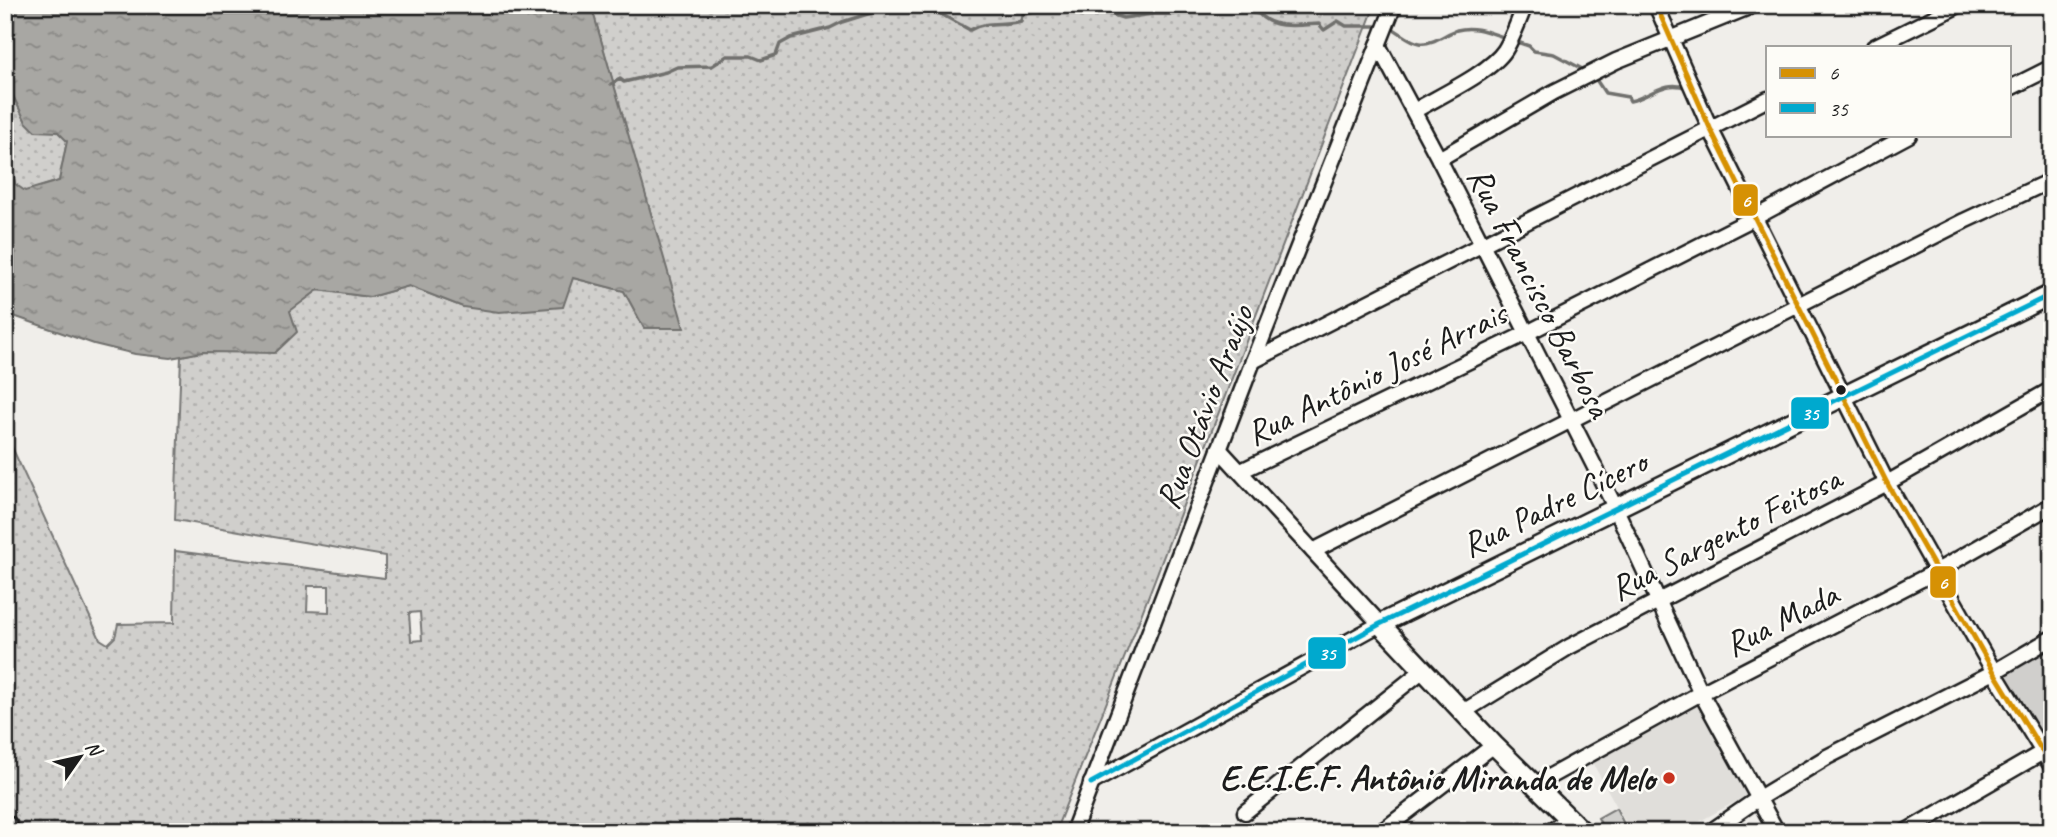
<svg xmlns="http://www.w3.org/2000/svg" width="2057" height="837" font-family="Caveat,sans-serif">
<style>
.built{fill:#e0deda}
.grass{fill:url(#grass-dots);stroke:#767674;stroke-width:2;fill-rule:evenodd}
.pitch{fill:#d0cfcc;stroke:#767674;stroke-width:2}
.water{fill:url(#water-ripples);stroke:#706f6d;stroke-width:2}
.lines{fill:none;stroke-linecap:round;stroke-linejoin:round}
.stream{stroke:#706f6d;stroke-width:3.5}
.minor-casing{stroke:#1c1c1c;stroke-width:19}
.tertiary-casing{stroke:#1c1c1c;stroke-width:23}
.trunk-casing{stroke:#1c1c1c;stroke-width:30}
.minor{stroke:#fdfcf7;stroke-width:14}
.tertiary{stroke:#fdfcf7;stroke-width:18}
.trunk{stroke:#fdfcf7;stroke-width:24}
.bus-1-casing{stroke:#fdfcf7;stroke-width:10}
.bus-2-casing{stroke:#fdfcf7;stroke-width:10}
.bus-1{stroke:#d69104;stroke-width:5}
.bus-2{stroke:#00a9ce;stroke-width:5}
.bus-dot{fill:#1c1c1c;stroke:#fdfcf7;stroke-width:2.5}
.poi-dot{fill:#c8321e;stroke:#fdfcf7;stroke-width:2.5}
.labels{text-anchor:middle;stroke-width:5;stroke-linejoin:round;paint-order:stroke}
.street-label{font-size:35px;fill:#1c1c1c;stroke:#fdfcf7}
.poi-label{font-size:35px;font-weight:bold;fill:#1c1c1c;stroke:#fdfcf7;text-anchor:end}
.line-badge{stroke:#fdfcf7;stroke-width:2.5}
.badge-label{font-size:19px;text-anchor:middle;font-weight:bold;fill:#fff}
</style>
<defs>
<pattern id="grass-dots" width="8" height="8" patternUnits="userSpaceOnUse" patternTransform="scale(1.75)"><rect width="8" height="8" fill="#d0cfcc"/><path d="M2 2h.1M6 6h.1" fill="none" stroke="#b2b1af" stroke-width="1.8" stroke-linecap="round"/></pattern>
<pattern id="water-ripples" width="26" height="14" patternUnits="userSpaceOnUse" patternTransform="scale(1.75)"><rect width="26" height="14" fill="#a8a7a3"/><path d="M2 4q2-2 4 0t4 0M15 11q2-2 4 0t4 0" fill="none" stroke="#888784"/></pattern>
</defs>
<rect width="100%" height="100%" fill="#f0eeea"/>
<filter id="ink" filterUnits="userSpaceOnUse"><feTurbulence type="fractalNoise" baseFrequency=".0143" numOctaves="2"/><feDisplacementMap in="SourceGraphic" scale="14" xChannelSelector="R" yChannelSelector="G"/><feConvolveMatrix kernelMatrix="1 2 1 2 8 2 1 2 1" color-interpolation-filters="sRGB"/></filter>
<g filter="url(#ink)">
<path class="built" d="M1698 704 1746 796 1680 832H1631L1591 760Z"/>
<g class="grass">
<path d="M591 5H1375L1135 631 1055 832H5V432L100 639 108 644 115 637 118 624 174 623 175 551 385 578V556L175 520 181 356C226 348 282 317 318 290L370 297 409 286 463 307 573 278 624 291 644 328H683ZM308 586H329V612L307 611ZM420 612 422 640 411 641 409 613Z"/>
<path d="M5 80 26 122 58 132 67 141 59 181 25 192 15 184 11 162 16 143 14 131 5 111Z"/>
</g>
<g class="pitch">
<path d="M2052 645V755L2002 675Z"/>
<path d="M1616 808 1628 832H1605L1598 818Z"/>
</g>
<path class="water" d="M5 5H591L684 328H644L624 291 573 278 563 307 499 312 463 307 409 286 370 297 318 290 290 311 297 332 275 353 202 352 171 358 135 354 94 344 5 313V111L14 131 16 143 11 162 15 184 25 191 59 181 67 141 58 132 35 131 26 122 5 80Z"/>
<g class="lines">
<g class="stream">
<path d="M1214 5 1259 14C1273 30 1300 25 1319 24L1324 30 1338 21 1346 26H1382"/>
<path d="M1390 27C1399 31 1410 42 1420 43 1432 45 1445 34 1457 30 1475 25 1490 33 1506 38"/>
<path d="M1514 41 1529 46 1534 51 1554 54 1586 71"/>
<path d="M1595 78 1605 93 1628 97 1630 101C1651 97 1664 79 1687 88"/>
<path d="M611 84 620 79 624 82 666 72 677 67 712 66 727 56H751L761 60 776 55 780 44 791 38 830 28 842 22 893 6 939 13 970 30C987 20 1002 26 1021 21L1022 15 1038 11H1063L1072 6H1084L1123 18 1153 14H1173L1175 5"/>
</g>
<g class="minor-casing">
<g id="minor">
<path d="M1656 5 1710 128 1887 483 1994 672 2052 767"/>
<path d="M1378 45 1439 159 1615 507 1701 693 1777 832"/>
<path d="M1874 47 1959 5"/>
<path d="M2010 88 2052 67"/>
<path d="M1414 111C1439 96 1490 73 1505 50 1513 37 1519 20 1525 5"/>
<path d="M1439 159 1554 92 1616 61 1754 5"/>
<path d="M1253 361 1768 99"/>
<path d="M1241 471 1527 333 1754 218 1909 135"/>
<path d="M1313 551 1964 221 2052 180"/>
<path d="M1463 712 1569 647 1887 483 2052 389"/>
<path d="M1091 783 1380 624 1219 449"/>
<path d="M1536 784 1701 693 1937 571 2052 505"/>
<path d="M1245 812 1422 671"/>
<path d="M1073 832 1253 361 1394 5"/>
<path d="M1381 832 1494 745"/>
<path d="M1550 832 1570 818"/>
<path d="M1710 832 1759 798 1827 757 1994 672 2052 638"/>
<path d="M1905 832 2043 752"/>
</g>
</g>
<g class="tertiary-casing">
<path id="tertiary" d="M1583 832 1494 745 1380 624 2052 294"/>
</g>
<g class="trunk-casing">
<path id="trunk" d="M5 828 6 832"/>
</g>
<use href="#minor" class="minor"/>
<use href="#tertiary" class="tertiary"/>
<use href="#trunk" class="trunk"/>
<g class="bus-1-casing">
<path id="bus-1" d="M1656 5 1710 128 1887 483 1994 672 2052 767"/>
</g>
<g class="bus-2-casing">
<path id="bus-2" d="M1091 783 1380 624 2052 294"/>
</g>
<use href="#bus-1" class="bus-1"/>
<use href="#bus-2" class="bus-2"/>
</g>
</g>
<circle class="bus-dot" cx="1841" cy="390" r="6"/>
<circle class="poi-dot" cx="1669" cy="778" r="7"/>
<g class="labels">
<g class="street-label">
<text transform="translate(1540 292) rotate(63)" y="12">Rua Francisco Barbosa</text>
<text transform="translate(1376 373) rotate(-26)" y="12">Rua Antônio José Arrais</text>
<text transform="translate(1204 407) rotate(-69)" y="12">Rua Otávio Araújo</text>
<text transform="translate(1554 503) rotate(-26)" y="12">Rua Padre Cícero</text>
<text transform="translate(1725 533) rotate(-27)" y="12">Rua Sargento Feitosa</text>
<text transform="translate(1781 619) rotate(-27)" y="12">Rua Mada</text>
</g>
<g class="poi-label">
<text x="1655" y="790">E.E.I.E.F. Antônio Miranda de Melo</text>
</g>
</g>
<g class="line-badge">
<rect x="1732" y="183" width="27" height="34" rx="7" fill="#d69104"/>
<rect x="1790" y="396" width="40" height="34" rx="7" fill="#00a9ce"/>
<rect x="1929" y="565" width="28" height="34" rx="7" fill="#d69104"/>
<rect x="1307" y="636" width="40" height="34" rx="7" fill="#00a9ce"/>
</g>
<g class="badge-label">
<text x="1746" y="207">6</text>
<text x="1810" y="420">35</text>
<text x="1943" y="589">6</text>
<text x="1327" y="660">35</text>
</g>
<rect width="2057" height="837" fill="none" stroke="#fdfcf7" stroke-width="28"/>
<rect x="14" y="14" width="2029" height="809" fill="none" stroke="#1c1c1c" stroke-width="2.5" filter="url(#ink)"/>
<rect x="1766" y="46" width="245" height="91" fill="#fdfcf7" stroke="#a3a29f" stroke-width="2"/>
<rect x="1780" y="68" width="35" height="10" fill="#d69104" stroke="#a3a29f" stroke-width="2"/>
<text x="1829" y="80" font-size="21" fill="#1c1c1c">6</text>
<rect x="1780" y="103" width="35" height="10" fill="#00a9ce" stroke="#a3a29f" stroke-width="2"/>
<text x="1829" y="116" font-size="21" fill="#1c1c1c">35</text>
<g transform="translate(80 757) rotate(56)" stroke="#fdfcf7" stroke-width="5" paint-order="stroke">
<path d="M0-5L12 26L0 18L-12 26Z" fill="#1c1c1c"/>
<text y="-10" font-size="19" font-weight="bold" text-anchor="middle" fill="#1c1c1c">N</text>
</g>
</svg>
